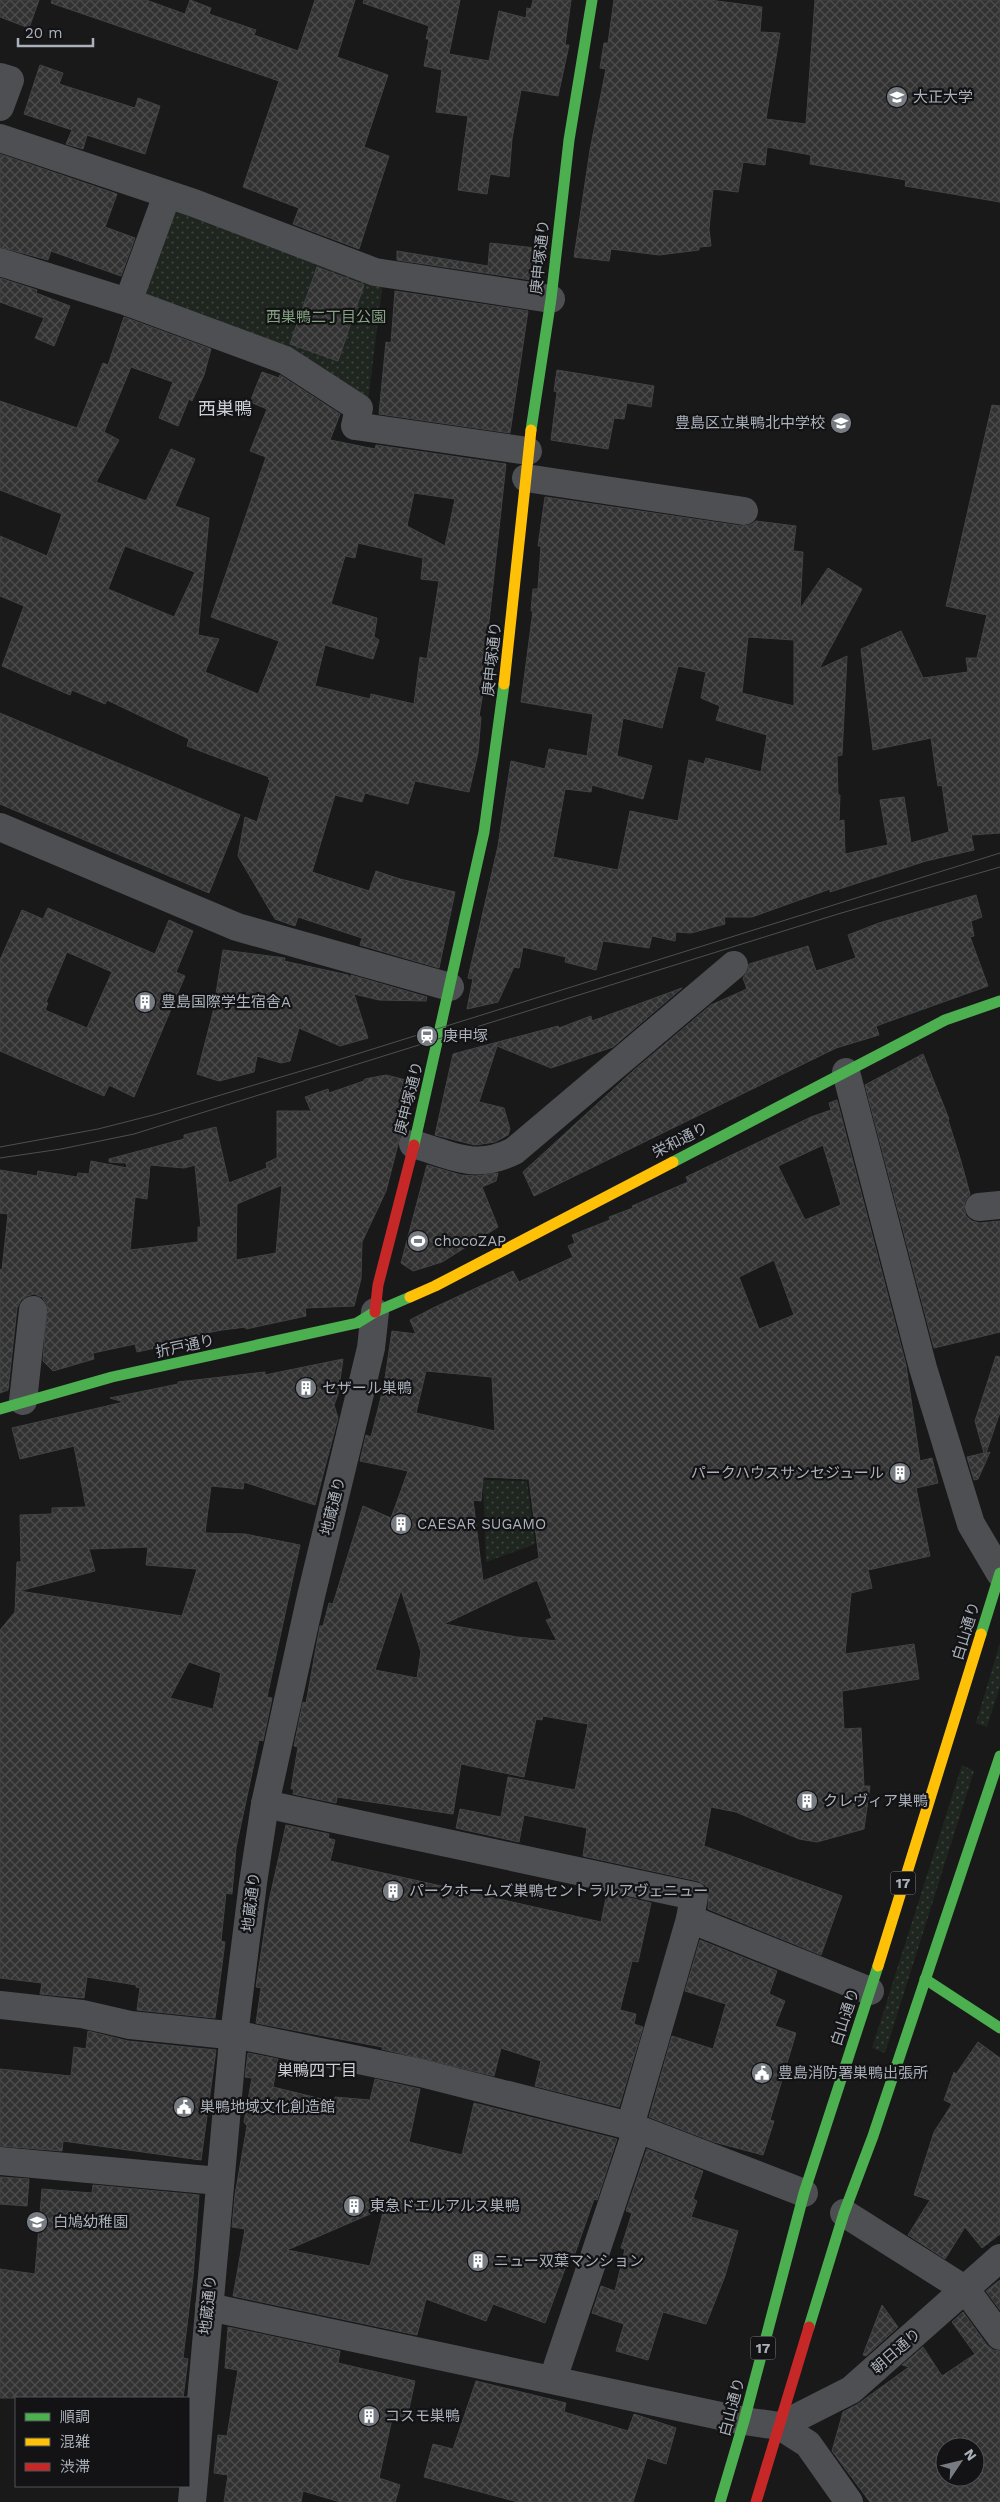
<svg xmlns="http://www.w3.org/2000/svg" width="1000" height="2502" font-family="'Work Sans','Noto Sans JP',sans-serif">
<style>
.grass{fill:url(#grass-dots)}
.building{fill:url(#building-cross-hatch);stroke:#414345;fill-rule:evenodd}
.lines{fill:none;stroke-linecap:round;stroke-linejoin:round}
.street{stroke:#4d4f52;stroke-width:28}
.fast{stroke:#4caf50;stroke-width:11}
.slow{stroke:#ffc107;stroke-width:11}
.jam{stroke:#c62828;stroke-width:11}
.tram{stroke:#4d4f51;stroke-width:1}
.labels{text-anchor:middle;stroke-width:4.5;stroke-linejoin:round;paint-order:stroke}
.shield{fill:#131315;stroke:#7d8288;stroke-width:1}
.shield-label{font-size:14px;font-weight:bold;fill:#aab1ba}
.poi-label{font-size:15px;fill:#aab1ba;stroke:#131315;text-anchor:start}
.street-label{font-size:15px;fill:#aab1ba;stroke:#131315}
.park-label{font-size:15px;fill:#84a482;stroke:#131315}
.neighbourhood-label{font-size:16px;fill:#cbcfd6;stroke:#131315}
.quarter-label{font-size:18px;fill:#cbcfd6;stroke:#131315}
</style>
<defs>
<pattern id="grass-dots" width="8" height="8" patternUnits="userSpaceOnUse" patternTransform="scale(1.25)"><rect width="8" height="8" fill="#1f261f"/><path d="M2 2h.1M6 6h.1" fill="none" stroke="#3d433d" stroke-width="1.8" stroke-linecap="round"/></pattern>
<pattern id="building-cross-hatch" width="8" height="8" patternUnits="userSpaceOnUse" patternTransform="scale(1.25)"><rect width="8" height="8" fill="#323233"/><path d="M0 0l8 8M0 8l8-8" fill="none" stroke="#4d4d4e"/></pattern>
</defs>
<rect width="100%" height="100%" fill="#191919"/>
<g class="grass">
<path d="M172 208 383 281 367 408 140 298Z"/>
<path d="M483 1480 527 1481 535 1544 486 1562Z"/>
<path d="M1000 1643V1686L987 1727 976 1723Z"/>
<path d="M962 1765 974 1771 885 2053 872 2048Z"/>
</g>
<g class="building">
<path d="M0 0H39L29 28 0 17Z"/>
<path d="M52 0H146L185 14 190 0 211 8 209 14 256 30 254 35 298 51 315 0H355L337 57 388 75 364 147 389 156 359 249 293 224 299 208 243 187 279 81 51 3Z"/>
<path d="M364 0H460L449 54 489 61 499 11 526 18 527 8 531 9 533 0H571L565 45H569L558 96 521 90 512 139 509 177 490 174 487 194 458 190 468 116 436 112 442 70 424 66 429 39H426L429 26 363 3Z"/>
<path d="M614 0H710L762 7 760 32 780 33 766 119 806 124 815 0H1000V202L905 186 906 180 810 164 811 155 767 147 765 165 743 162 738 192 713 189 709 229 711 246 699 247V250L659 255 611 249 609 261 574 257 590 150 606 69 600 68 604 43H608Z"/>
<path d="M40 65 63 73 59 84 135 108 138 98 160 106 145 154 87 135 83 149 66 144 72 130 24 114Z"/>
<path d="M0 154 117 194 105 227 135 238 121 276 51 251 48 260 0 247Z"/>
<path d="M490 243 536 248 532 280 397 260V251L488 266Z"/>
<path d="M317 267 364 285 338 361 290 344Z"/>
<path d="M0 278 37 290 36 293 70 306 54 346 35 338 44 318 0 302Z"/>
<path d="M395 291 528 311 510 433 379 414 386 342 391 343Z"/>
<path d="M124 317 211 349 204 375 192 401 189 399 178 426 159 418 173 382 131 367 104 432 119 440 96 482 146 501 171 449 195 459 175 506 209 518 198 635 219 639 205 672 258 694 279 641 211 617 266 457 250 451 267 409 250 402 262 372 279 378 280 375 340 414 330 440 375 449 376 445 506 464 484 668 487 669 479 716 481 717 478 753 469 792 415 781 408 804 365 793 362 802 335 795 312 872 369 891 376 871 400 879 455 892 439 968 360 945 362 938 298 917 295 926 275 919 238 856 245 817 257 822 270 780 268 779 269 777 187 746 189 739 107 700 105 704 72 690 70 695 2 666 24 606 0 596V536L47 556 62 514 0 490V401L77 428 103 363 108 365ZM414 493 455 499 445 546 407 526ZM358 543 423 558 421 579 439 581 427 659 420 657 414 704 371 694 370 699 315 686 325 645 373 659 379 640 374 637 377 618 331 604 345 556 355 558ZM125 546 195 572 174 617 108 589Z"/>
<path d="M557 370 654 386 651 407 627 403 624 419 614 418 608 449 551 440 557 392 554 391Z"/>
<path d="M992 405 1000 406V833L971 835 974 850 926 861 830 892V889L752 917H724L725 924 691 933 676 932 675 941 652 936 649 948 603 941 596 970 565 962 566 957 523 947 519 968 514 967 498 1002 467 1009 473 979 468 978 498 846 511 761 545 769 549 749 587 756 593 714 521 702 533 611H531L533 589H538L541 546H538L545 497 742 526 750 525 756 521 796 526 793 551 803 552 800 609 828 568 862 589 819 669 847 656 842 755 837 756 838 795H840L839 821 844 820 845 854 888 845 880 800 904 797 911 843 949 832 942 785 938 786 931 738 873 750 861 649 901 631 923 678 968 672 966 658H977L987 615 946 606ZM748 637 794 640V706L742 693ZM678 666 706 672 701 698 720 706 716 720 767 735 761 772 706 758 704 764 689 760 678 821 630 811 618 870 553 857 565 789 591 792 592 785 643 799 652 766 617 756 623 718 662 728Z"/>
<path d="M0 713 240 815 209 893 0 804Z"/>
<path d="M976 895 982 917 971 921 974 936 970 937 988 986 876 1026 879 1035 836 1048 534 1196 523 1172 633 1071 711 1005 747 989 743 978 748 971 749 964 808 946 816 971 856 958 848 935 879 923Z"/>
<path d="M48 908 155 954 169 920 193 931 176 972 185 976 134 1097 109 1085 104 1096 0 1051V960L22 910 43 919ZM67 952 112 972 87 1028 45 1010 48 1003 46 1002Z"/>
<path d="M223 950 285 958 284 961 348 975 350 979 351 975 427 997 426 1001 379 1000 354 994 368 1038 340 1046 299 1028 290 1061 281 1063 257 1056 254 1072 219 1081 197 1074 213 1012Z"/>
<path d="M682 988 613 1047 551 1068 497 1046 479 1102 504 1108 510 1129 508 1135 495 1142 475 1145 435 1135 453 1054 558 1026 559 1028 591 1016 592 1021Z"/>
<path d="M923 1054 949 1119 948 1120 960 1158 970 1194 965 1201 964 1209 966 1216 972 1221 980 1223 1000 1221V1332L934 1348 865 1085Z"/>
<path d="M386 1075 414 1082 386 1191 362 1242 361 1279 354 1306 305 1308 306 1316 246 1329V1327L222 1330 181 1338 182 1342 137 1352 135 1344 93 1353 94 1359 53 1371 43 1361 47 1304 42 1297 34 1294 27 1296 21 1300 17 1308 8 1390 0 1393V1269L2 1270 8 1214 0 1213V1170L37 1176 38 1171 77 1177 78 1173 89 1174 91 1161 127 1168 126 1163 109 1162V1159L184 1139V1135L216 1127 229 1183 267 1168 266 1163 277 1158V1111H311L305 1097 328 1089 329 1093 364 1081 365 1079ZM150 1165 184 1168 195 1165 201 1227H198V1242L130 1250 135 1197 147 1199ZM282 1185 276 1253 236 1260 237 1204Z"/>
<path d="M837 1100 906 1365 920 1461 932 1458 938 1483 916 1488 930 1556 868 1570 872 1588 851 1593 845 1654 914 1644 919 1679 842 1691 844 1729 861 1728 864 1786H870L864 1829 817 1842 799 1839 736 1812 711 1807 704 1846 842 1896 821 1955 708 1909 709 1891 705 1885 698 1881 583 1856 587 1828 524 1815 519 1842 456 1828 460 1809 501 1817 508 1777 575 1790 588 1724 543 1716 542 1720 536 1719 524 1777 461 1764 453 1814 337 1797 336 1803 293 1794 294 1789H291L298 1747 294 1746 303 1702 306 1703 320 1626H323L329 1603 333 1604 363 1506 391 1518 408 1471 360 1461 366 1435 371 1437 384 1385 392 1331 416 1334 410 1320 433 1308 513 1271 519 1282 573 1257 568 1246 575 1243 572 1235 610 1220 609 1217 633 1208 632 1206 688 1182 686 1177 811 1117 831 1110 829 1103ZM823 1145 841 1205 805 1220 778 1166ZM774 1260 794 1315 759 1329 739 1277ZM426 1371 492 1377 495 1431 416 1413ZM483 1477 529 1479 539 1558 483 1581 473 1500 481 1501ZM537 1580 552 1618 546 1620 557 1641 517 1637 444 1624ZM401 1590 421 1652 417 1678 375 1670Z"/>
<path d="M427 1165 461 1175 476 1176 498 1173 496 1181 482 1187 498 1227 442 1262 413 1271 401 1263Z"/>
<path d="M996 1356 1000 1357V1412L986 1453 990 1452 978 1479 974 1480 967 1457 984 1453 975 1421Z"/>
<path d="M343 1359 338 1394 334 1405 338 1418 315 1505 244 1482 243 1489 211 1486 205 1533 245 1534 300 1545 267 1697 272 1698 263 1741 259 1740 236 1848 232 1894 226 1893 221 1941 225 1942 215 2018 137 2010 140 1988 136 1987V1985L87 1977 84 1998 40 1994 42 1983 0 1978V1630L15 1612 17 1562H21L20 1515 52 1514V1508L86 1507 74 1446 20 1459 12 1428 124 1402 110 1398 178 1384V1382L265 1372V1375ZM148 1547 146 1565 197 1569 182 1616 19 1591 95 1571 89 1549ZM189 1662 221 1673 213 1709 170 1698Z"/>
<path d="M286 1825 329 1834 328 1838 335 1840 330 1861 601 1922 607 1893 651 1903 638 1962 632 1961 620 2010 636 2014 634 2024 643 2027 619 2107 535 2086 541 2061 501 2048 494 2076 382 2049V2047L256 2023 261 1988 256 1987 257 1980 269 1901Z"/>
<path d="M700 1940 777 1971 769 1994 785 2001 775 2026 796 2033 770 2120 774 2121 763 2155 714 2142 649 2117 672 2036 713 2049 726 2004 685 1991Z"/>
<path d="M88 2031 128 2041 216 2050 201 2160 63 2141 62 2151 0 2146V2069L71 2076 74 2047 86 2049Z"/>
<path d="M978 2042 1000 2058V2234L982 2248 965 2227 945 2259 908 2235 930 2200 914 2195 934 2132 952 2104 944 2100 954 2072 956 2074Z"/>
<path d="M248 2053 278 2059 273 2087 334 2102 335 2097 370 2100 375 2079 420 2089 409 2142 462 2155 474 2103 617 2139 597 2200 594 2199 573 2259 569 2258 545 2323 493 2304 486 2321 426 2299 417 2335 233 2296 245 2229 232 2227 235 2195 247 2126 244 2122 252 2078 245 2077ZM384 2208 370 2266 287 2250Z"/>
<path d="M647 2149 703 2171 693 2199 697 2201 691 2217 738 2231 725 2276 706 2324 663 2312 648 2360 616 2351 624 2324 592 2313 601 2286 615 2291 625 2249 621 2248 632 2213 626 2211Z"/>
<path d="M0 2177 29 2179 27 2206 0 2204Z"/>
<path d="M93 2185 199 2195 193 2277 183 2358 188 2359 183 2398H0V2269L35 2274 42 2189 92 2193Z"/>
<path d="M1000 2280V2310L986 2291Z"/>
<path d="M882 2305 898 2327 866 2356 863 2355Z"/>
<path d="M963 2312 987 2345 993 2350 1000 2351V2502H870L832 2451 843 2412 858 2404 909 2367 902 2365 923 2347 942 2376 975 2354 952 2322ZM945 2447H975V2477H945Z"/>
<path d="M228 2327 340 2351 338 2363 415 2381 407 2418 393 2414 379 2478 400 2485 395 2502H340L303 2491 301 2502H224L228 2475 214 2473 218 2435 227 2436 238 2370 225 2368Z"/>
<path d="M476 2381 566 2403 564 2412 628 2431 634 2414 676 2428 666 2464 647 2458 633 2502H518L424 2477 433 2444 453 2449Z"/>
</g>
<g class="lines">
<g class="street">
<path d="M0 77 10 80 0 107"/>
<path d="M0 138 194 203 375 272 551 299"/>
<path d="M0 262 128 302 285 360 359 408 355 426 528 451"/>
<path d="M128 302 167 195"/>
<path d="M526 478 744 511"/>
<path d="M0 827 237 927 450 987"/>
<path d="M846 1072 923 1368 971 1524 1000 1573"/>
<path d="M413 1144C452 1155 474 1171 514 1151L734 965"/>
<path d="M979 1207 1000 1205"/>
<path d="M23 1401 33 1310"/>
<path d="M265 1804 694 1896 690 1919 630 2126"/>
<path d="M690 1919 870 1991"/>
<path d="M0 2005 82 2014 130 2025 248 2037 421 2073 630 2126 804 2193"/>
<path d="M0 2161 219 2181"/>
<path d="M844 2213 966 2290 1000 2336"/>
<path d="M209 2307 744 2421 780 2426 808 2444 849 2502"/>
<path d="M553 2379 637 2129"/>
<path d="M780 2426 851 2390 1000 2258"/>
<path d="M192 2502 232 2051 253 1883 265 1804 311 1596 371 1348 375 1312"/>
</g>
<g class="fast">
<path d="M531 430 551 299 569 140 592 0"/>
<path d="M414 1145 484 832 504 684"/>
<path d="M673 1162 945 1020 1000 1001"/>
<path d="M0 1409 112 1377 357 1323 375 1312 410 1297"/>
<path d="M981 1634 1000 1573"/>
<path d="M925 1979 1000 2028"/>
<path d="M809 2327 844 2213 873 2136 1000 1756"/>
<path d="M720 2502 744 2421 804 2193 878 1966"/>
</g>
<g class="slow">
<path d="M504 684 531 430"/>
<path d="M410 1297 435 1286 673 1162"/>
<path d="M878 1966 981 1634"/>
</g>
<g class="jam">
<path d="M375 1312 378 1285 414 1145"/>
<path d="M756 2502 809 2327"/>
</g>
<g class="tram">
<path d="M0 1147 98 1129 157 1114 328 1063 1000 853"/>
<path d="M0 1158 61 1149 134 1134 838 914 1000 867"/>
</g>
</g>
<defs>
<g id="university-disc" transform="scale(1.125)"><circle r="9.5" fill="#777c82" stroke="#131315"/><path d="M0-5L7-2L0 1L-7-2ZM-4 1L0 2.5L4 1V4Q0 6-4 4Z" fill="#fff"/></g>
<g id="school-disc" transform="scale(1.125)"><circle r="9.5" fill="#777c82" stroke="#131315"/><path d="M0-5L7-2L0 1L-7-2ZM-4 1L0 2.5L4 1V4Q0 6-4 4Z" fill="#fff"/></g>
<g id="building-disc" transform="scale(1.125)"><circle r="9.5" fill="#777c82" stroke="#131315"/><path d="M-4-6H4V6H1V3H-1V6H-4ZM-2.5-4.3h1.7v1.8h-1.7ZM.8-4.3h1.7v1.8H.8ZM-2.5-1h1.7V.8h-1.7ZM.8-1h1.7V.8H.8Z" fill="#fff"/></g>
<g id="station-disc" transform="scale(1.125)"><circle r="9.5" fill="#777c82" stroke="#131315"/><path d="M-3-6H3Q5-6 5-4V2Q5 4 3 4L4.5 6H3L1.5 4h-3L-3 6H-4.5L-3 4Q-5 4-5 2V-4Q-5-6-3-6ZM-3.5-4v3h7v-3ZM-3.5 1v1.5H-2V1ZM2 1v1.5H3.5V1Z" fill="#fff"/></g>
<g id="stadium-disc" transform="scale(1.125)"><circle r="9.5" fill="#777c82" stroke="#131315"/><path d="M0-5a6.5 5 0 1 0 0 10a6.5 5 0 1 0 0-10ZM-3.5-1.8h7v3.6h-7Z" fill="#fff"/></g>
<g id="civic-disc" transform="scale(1.125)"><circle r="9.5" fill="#777c82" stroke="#131315"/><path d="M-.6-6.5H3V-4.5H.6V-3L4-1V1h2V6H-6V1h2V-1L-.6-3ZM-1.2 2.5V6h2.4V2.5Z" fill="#fff"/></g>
</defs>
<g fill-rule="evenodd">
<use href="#university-disc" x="897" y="97"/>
<use href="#school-disc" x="841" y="423"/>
<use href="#building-disc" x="145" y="1002"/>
<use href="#station-disc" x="427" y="1036"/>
<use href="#stadium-disc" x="418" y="1241"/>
<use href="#building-disc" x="306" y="1388"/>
<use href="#building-disc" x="900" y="1473"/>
<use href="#building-disc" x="401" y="1524"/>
<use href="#building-disc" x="807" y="1801"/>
<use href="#building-disc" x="393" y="1891"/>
<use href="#civic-disc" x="762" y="2073"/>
<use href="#civic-disc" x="184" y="2107"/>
<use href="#building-disc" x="354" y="2206"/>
<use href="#school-disc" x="37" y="2222"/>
<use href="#building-disc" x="478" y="2261"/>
<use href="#building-disc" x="369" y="2416"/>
</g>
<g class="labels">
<g class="shield">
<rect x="890.5" y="1871.5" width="25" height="23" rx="4"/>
<rect x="750.5" y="2336.5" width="25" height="23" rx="4"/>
</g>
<g class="shield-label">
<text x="903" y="1888">17</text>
<text x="763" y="2353">17</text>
</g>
<g class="poi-label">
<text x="913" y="102">大正大学</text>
<text x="825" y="428" text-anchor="end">豊島区立巣鴨北中学校</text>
<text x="161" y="1007">豊島国際学生宿舎A</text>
<text x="443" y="1041">庚申塚</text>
<text x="434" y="1246">chocoZAP</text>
<text x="322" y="1393">セザール巣鴨</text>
<text x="884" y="1478" text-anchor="end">パークハウスサンセジュール</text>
<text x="417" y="1529">CAESAR SUGAMO</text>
<text x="823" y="1806">クレヴィア巣鴨</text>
<text x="409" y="1896">パークホームズ巣鴨セントラルアヴェニュー</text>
<text x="778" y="2078">豊島消防署巣鴨出張所</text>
<text x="200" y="2112">巣鴨地域文化創造館</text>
<text x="370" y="2211">東急ドエルアルス巣鴨</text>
<text x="53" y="2227">白鳩幼稚園</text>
<text x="494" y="2266">ニュー双葉マンション</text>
<text x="385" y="2421">コスモ巣鴨</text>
</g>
<g class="street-label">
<text transform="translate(540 257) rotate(-84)" y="5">庚申塚通り</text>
<text transform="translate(492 659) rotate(-84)" y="5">庚申塚通り</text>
<text transform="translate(409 1098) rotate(-76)" y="5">庚申塚通り</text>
<text transform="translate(680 1140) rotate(-27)" y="5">栄和通り</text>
<text transform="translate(185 1346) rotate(-12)" y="5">折戸通り</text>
<text transform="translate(333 1506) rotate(-76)" y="5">地蔵通り</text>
<text transform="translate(966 1631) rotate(-73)" y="5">白山通り</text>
<text transform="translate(251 1902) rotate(-83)" y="5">地蔵通り</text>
<text transform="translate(845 2017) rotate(-72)" y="5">白山通り</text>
<text transform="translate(208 2305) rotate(-84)" y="5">地蔵通り</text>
<text transform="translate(896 2351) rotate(-41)" y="5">朝日通り</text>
<text transform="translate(732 2407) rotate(-75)" y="5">白山通り</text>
</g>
<g class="park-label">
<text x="326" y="322">西巣鴨二丁目公園</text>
</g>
<g class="neighbourhood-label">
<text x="317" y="2076">巣鴨四丁目</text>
</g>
<g class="quarter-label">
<text x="225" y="415">西巣鴨</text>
</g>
</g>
<rect x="15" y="2397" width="175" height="90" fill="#131315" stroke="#4f5257"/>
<rect x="25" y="2413" width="25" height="8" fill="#4caf50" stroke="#4f5257"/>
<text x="60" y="2422" font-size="15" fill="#aab1ba">順調</text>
<rect x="25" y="2438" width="25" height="8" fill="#ffc107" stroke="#4f5257"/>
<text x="60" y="2447" font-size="15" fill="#aab1ba">混雑</text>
<rect x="25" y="2463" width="25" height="8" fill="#c62828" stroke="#4f5257"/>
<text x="60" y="2472" font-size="15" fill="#aab1ba">渋滞</text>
<g transform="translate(960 2462) rotate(55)"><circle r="24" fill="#131315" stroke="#4f5257"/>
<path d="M0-4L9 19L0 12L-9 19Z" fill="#777c82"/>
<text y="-8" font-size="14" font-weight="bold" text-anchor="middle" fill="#aab1ba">N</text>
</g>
<path d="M18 38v8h75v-8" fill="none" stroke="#aab1ba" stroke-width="2.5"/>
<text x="25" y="38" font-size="15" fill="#aab1ba" stroke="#131315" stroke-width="4" paint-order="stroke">20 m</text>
</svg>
